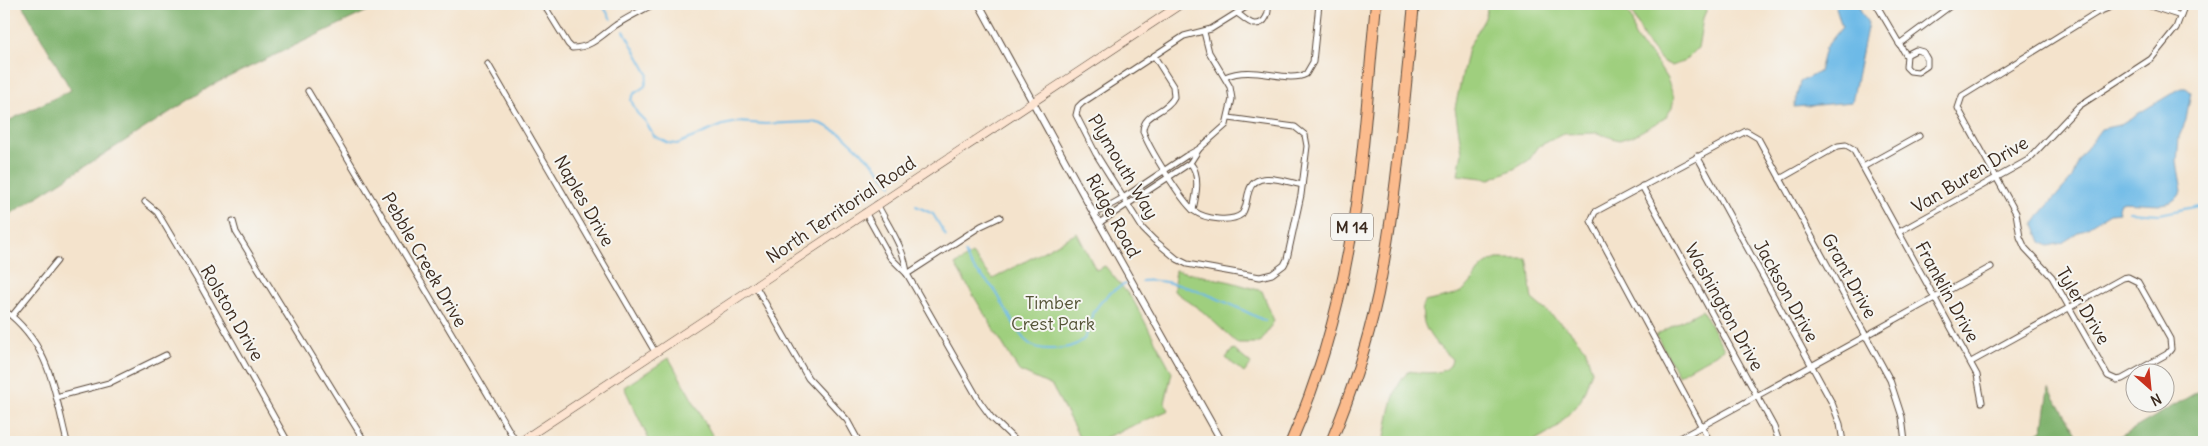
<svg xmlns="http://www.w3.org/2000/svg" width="2208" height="446" font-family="Delius,sans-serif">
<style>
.green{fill:#9fcf7e;stroke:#6d7c4e}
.forest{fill:#7fb26d;stroke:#5d6e46}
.water{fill:#6dbae7;stroke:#547282}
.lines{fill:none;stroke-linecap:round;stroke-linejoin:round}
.stream{stroke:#6dbae7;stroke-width:2}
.minor-casing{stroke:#574638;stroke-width:7}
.tertiary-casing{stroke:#574638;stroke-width:8}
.secondary-casing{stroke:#574638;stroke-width:9}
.motorway-casing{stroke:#574638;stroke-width:12}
.minor{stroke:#fff;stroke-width:5}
.tertiary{stroke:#fff;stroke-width:6}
.secondary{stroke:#fde4d1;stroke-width:8}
.motorway{stroke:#fbbb8d;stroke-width:10}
.labels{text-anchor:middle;stroke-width:4;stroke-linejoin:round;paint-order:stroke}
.shield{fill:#f6f6f2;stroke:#73675e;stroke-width:1}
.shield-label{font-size:16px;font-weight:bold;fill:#3b2a1e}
.street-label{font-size:18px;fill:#3b2a1e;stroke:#f6f6f2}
.park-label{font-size:18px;fill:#545336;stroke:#f6f6f2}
</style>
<rect width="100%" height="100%" fill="#f6f6f2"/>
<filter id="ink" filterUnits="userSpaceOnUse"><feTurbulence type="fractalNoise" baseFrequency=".02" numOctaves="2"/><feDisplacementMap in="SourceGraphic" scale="10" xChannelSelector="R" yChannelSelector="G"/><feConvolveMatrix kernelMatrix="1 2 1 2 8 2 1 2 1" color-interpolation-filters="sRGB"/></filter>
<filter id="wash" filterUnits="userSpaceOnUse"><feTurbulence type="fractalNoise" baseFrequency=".0096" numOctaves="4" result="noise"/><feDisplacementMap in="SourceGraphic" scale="20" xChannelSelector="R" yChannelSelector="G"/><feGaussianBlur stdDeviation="1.12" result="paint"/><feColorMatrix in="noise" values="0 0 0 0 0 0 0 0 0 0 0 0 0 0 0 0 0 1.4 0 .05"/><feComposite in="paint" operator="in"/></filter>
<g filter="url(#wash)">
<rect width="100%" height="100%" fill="#f4e3cc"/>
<g class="green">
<path d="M1488 4H1568C1586 12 1607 0 1625 7L1632 20 1634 34 1641 46 1653 57 1667 79 1674 97 1672 108 1665 118 1633 136 1619 140 1597 133 1563 134 1539 146 1529 160 1516 168 1490 179 1458 175 1462 152 1455 108 1468 48 1485 18Z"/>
<path d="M1628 4H1709L1703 18 1698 48 1685 61 1672 66 1662 61 1646 42Z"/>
<path d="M1077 233 1096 270 1105 266 1133 300 1172 372 1165 403 1169 410 1095 442H1082L1052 386 1019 371 955 265 972 254 993 279Z"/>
<path d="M1497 259H1527C1531 273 1529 285 1532 299L1570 331 1585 348 1592 371 1581 400 1556 428 1532 442H1384C1389 419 1391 388 1409 371 1420 373 1451 377 1452 359 1435 344 1417 325 1424 302 1436 299 1457 297 1466 288 1481 274 1474 267 1497 259Z"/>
<path d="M1175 270 1231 282 1262 291 1274 321 1260 343H1237L1202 311 1174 291Z"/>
<path d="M1702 310 1724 349 1678 375 1656 335Z"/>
<path d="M1233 349 1251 364 1244 373 1226 358Z"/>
<path d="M669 358 716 442H650L624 387Z"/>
</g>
<g class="forest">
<path d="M22 4H382L214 84 4 218V123L71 90Z"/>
<path d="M2204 388V442H2111Z"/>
<path d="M2049 389 2082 442H2025L2043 429Z"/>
</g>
<g class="water">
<path d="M1835 4H1857L1868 23 1852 102 1794 107 1800 82 1819 72 1825 48 1842 27Z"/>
<path d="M2181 88H2186L2191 92 2186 120 2179 137 2177 162 2182 191 2178 197 2171 202 2161 204 2120 202 2118 208 2119 212 2110 213 2062 243 2048 246 2041 242 2034 224 2043 211 2072 178 2081 156 2101 129 2119 125Z"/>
</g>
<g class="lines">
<g class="stream">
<path d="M602 4 611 19"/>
<path d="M624 31 648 74 645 86 634 94 631 100 637 113 645 121 654 136 668 143 677 144 723 125 738 122 765 124 812 122 822 124 843 135 873 163 892 185"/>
<path d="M916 206 933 214 946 236"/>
<path d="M2129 212 2160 214 2199 206 2202 211 2204 230"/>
<path d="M965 253C970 269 983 276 993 288 998 294 1001 301 1005 308 1022 337 1025 354 1063 348 1071 347 1082 343 1086 336 1088 331 1088 325 1090 321 1095 305 1111 289 1126 284"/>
<path d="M2204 279V301"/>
<path d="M1142 281C1177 277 1233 305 1265 321"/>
</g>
</g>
</g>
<g filter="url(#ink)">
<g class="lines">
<g class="minor-casing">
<g id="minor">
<path d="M1876 4 1906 55H1907L1906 67 1910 71 1918 72 1927 66V59L1923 52 1916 50 1906 55"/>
<path d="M2144 4 2181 16"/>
<path d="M544 5 568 44 572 48C591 48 602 35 616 25 628 17 641 11 654 4"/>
<path d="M1237 13C1242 16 1248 23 1254 24 1266 25 1270 12 1267 4"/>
<path d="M1899 44 1953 4"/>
<path d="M1154 56 1173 86 1174 97C1167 112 1143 113 1143 131 1148 147 1181 200 1194 211 1205 219 1231 223 1242 214 1247 207 1246 199 1249 191 1255 169 1287 182 1302 185"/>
<path d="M488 64 655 352"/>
<path d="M1225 77C1253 64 1286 84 1306 74L1313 62 1319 4"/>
<path d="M308 91 516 442"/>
<path d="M1229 118 1295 127 1305 135 1307 146 1301 195 1287 259 1284 265 1272 274 1260 277 1187 264 1177 259 1154 240 1143 229 1096 154 1076 115 1078 107 1082 103 1184 36 1211 29 1251 4"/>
<path d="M1697 156 1832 403 1840 424 1843 442"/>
<path d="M1190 163C1201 174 1196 196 1193 210"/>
<path d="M1863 167 1919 136"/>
<path d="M1780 179 1838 146 1846 145 1853 149 1977 375 1982 402"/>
<path d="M1642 186 1774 427 1779 442"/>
<path d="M145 202 157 212 198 281 288 442"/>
<path d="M877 204C889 227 905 249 907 274"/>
<path d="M865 212 890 257 907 274 980 402 991 417 1017 442"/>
<path d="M1094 214 1123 198 1186 156 1199 149 1226 125 1232 99 1230 87 1209 52 1204 32"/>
<path d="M233 221 236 232 365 442"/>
<path d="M1099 223 1190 163 1199 149"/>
<path d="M1899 232 2028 160 2079 106 2151 59 2176 28 2185 4"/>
<path d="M907 274 981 226 1000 217"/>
<path d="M755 285 808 378 847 420 859 442"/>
<path d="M4 310C50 344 54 390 67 442"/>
<path d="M12 316 57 261"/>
<path d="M1971 362 2123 278 2128 277 2138 282 2170 339 2171 349 2167 354 2122 379 2117 380 2108 376 2052 277 2025 248 2020 237 2016 213 1958 108 1962 96 2096 13 2118 4"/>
<path d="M56 397 109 383 166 355"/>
<path d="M1673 442 1991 267"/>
<path d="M1710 442 1591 221 1595 212 1746 131 1758 138 1890 380 1902 417 1905 442"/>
</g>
</g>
<g class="tertiary-casing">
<path id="tertiary" d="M979 4 1094 214 1222 442"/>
</g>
<g class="secondary-casing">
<path id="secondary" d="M520 442 1181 4"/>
</g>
<g class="motorway-casing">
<g id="motorway">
<path d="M1291 442C1319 378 1338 311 1350 242 1364 164 1368 83 1376 4"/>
<path d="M1331 442C1351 394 1367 345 1378 294 1397 199 1404 100 1414 4"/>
</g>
</g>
<use href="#minor" class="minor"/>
<use href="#tertiary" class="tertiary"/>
<use href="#secondary" class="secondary"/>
<use href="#motorway" class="motorway"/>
</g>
</g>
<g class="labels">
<rect class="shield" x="1331" y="213.5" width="42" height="27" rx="4"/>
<g class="shield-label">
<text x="1352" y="233">M 14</text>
</g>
<g class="street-label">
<text transform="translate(1123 167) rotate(59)" y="6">Plymouth Way</text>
<text transform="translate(1970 175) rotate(-31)" y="6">Van Buren Drive</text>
<text transform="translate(584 201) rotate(60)" y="6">Naples Drive</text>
<text transform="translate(841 210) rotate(-34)" y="6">North Territorial Road</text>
<text transform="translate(1113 216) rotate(61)" y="6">Ridge Road</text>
<text transform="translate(424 260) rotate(60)" y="6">Pebble Creek Drive</text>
<text transform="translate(1849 276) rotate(61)" y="6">Grant Drive</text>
<text transform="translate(1786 291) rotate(61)" y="6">Jackson Drive</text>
<text transform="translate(1947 292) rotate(61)" y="6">Franklin Drive</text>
<text transform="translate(2083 306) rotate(59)" y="6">Tyler Drive</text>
<text transform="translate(1724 307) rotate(61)" y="6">Washington Drive</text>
<text transform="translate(232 313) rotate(60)" y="6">Rolston Drive</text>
</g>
<g class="park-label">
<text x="1053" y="309">Timber<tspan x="1053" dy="21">Crest Park</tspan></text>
</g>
</g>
<rect width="2208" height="446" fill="none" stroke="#f6f6f2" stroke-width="20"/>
<g transform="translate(2150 388) rotate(153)"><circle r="24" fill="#f6f6f2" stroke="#aba49d"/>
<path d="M0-4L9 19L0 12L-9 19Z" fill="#c8321e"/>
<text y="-8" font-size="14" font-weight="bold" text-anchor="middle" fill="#3b2a1e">N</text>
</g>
</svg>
